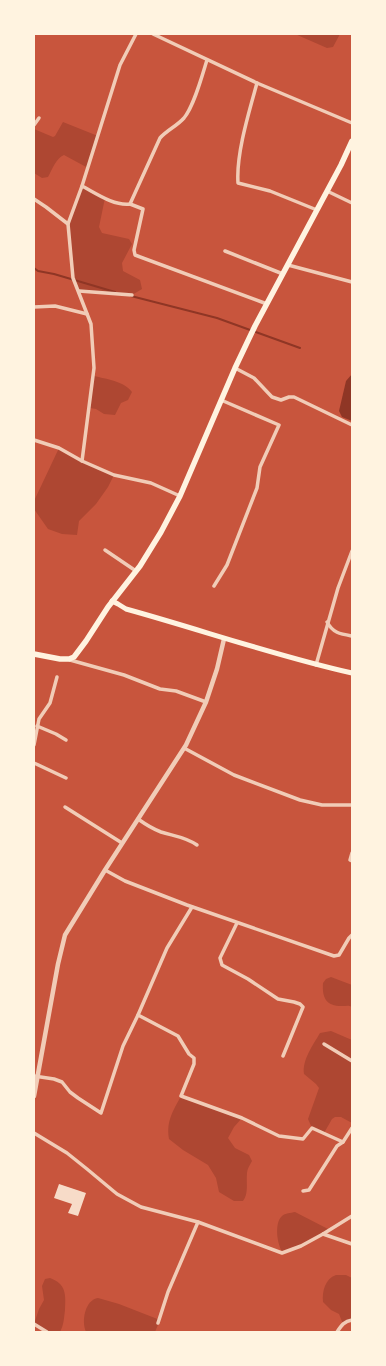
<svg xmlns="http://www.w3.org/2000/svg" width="386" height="1366" font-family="Figtree,sans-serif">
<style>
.green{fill:#ae4732}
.water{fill:#8f3625}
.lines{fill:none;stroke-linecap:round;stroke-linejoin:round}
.stream{stroke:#8f3625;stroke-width:2}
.building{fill:#f7dbc8}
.minor{stroke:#f1ccb7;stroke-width:3.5}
.tertiary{stroke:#f1ccb7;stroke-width:4.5}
.secondary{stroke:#fff3e0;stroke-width:5}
.primary{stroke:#fff3e0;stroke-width:5.5}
</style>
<rect width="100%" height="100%" fill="#c8553d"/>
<g class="green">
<path d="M295 34H340L333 47 327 48Z"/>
<path d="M63 122 98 136 88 168 64 155C56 158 52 170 48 177L42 178 34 173V129L53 137 55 136Z"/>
<path d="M82 186 105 198 99 227 102 233 129 239 132 244 122 263 123 271 140 280 142 289 132 295 79 291 73 278 68 224Z"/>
<path d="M94 376C106 379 124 381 132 392L128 400 121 403 115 415 104 414 96 409 90 408Z"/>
<path d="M59 448 114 475 108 487 96 504 79 521 77 535 62 534 48 529 34 509V501Z"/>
<path d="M331 977 352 985V1007C349 1005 346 1006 342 1006 326 1006 322 998 323 983L326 979Z"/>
<path d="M331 1031 352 1040V1123L341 1117H335L332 1119 324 1133 312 1128 308 1119 319 1088 316 1084 304 1074C302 1060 313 1045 320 1033Z"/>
<path d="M181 1096 242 1118 234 1127 228 1138 235 1148 249 1155 252 1161C250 1165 247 1169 247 1173 246 1183 249 1193 243 1201H234L219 1192 216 1178 208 1165 183 1150 169 1139C166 1121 173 1111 181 1096Z"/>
<path d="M295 1212 330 1230 313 1240 283 1253C277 1245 274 1223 282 1216 285 1213 291 1213 295 1212Z"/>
<path d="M336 1275H346L352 1278V1320L343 1324 339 1314 331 1310 323 1302C322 1291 325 1279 336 1275Z"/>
<path d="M50 1278C66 1284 66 1294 65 1310 64 1317 64 1325 60 1332H47L34 1324 39 1309 44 1300 42 1286 45 1279Z"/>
<path d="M98 1298 119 1304 160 1320 155 1332H86C81 1321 85 1300 98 1298Z"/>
</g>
<path class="water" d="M352 374V421L342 417 339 411 346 381Z"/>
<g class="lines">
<g class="stream">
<path d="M34 268 38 271 54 274 115 292"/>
<path d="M131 296 217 318 300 348"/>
</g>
</g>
<path class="building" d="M59 1184 86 1193 78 1216 68 1213 72 1204 54 1198Z"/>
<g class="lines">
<g class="minor">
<path d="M153 34 257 83 352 123"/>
<path d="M257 83C249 112 236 154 238 183L270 191 317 210"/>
<path d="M34 125 39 118"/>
<path d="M82 186C97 194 114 206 130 204L160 138C167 130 177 126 184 118 194 106 202 76 207 60"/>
<path d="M327 191 352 203"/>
<path d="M34 199 46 207 68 224 73 278 91 324 94 368 82 461"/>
<path d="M130 204 143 209 134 250 135 255 267 304"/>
<path d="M68 224 82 186 120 65 136 34"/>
<path d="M225 251 283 274"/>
<path d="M288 265 352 282"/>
<path d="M79 291 132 295"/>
<path d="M34 307 55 306 87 314"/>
<path d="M235 368 254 378 272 397 281 400 289 397H294L352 425"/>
<path d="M34 440 59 448 82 461 114 475 151 483 180 496"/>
<path d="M105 550 136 571"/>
<path d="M214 586 227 565 257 488 260 467 279 425 221 400"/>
<path d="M327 622C333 633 340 634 352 636"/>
<path d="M70 660 124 675 160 689 176 691 206 702"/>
<path d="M316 665 338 588 352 551"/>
<path d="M37 726 56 734 66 740"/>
<path d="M34 745 39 719 50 703 57 677"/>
<path d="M184 748 234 775 300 800 322 805H352"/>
<path d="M34 763 66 778"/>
<path d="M65 807 122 843"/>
<path d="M138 819C145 824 153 829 161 832 174 836 186 837 197 845"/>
<path d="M352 853 350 860 352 861"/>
<path d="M105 870 125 881 187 905 334 956 339 955 349 938 352 935"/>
<path d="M237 923 220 958 222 965 248 979 278 999 294 1002 300 1004 303 1007 283 1056"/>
<path d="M138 1015 178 1036 189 1054 194 1058V1064L181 1096 242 1118 279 1136 303 1139 312 1128 343 1142 352 1128"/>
<path d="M324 1044 352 1061"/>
<path d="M34 1076 54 1079 62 1082 70 1092 78 1098 101 1113 123 1046 138 1015 167 948 192 907"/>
<path d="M34 1133 67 1153 87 1169 117 1194 141 1207 198 1222 282 1253 301 1246 323 1234 352 1244"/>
<path d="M303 1191 309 1190 337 1146 343 1142"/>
<path d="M323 1234 352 1216"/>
<path d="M158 1323 168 1292 198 1222"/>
<path d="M34 1324 47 1332"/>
<path d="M337 1332C341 1326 344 1321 352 1320"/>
</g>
<path class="tertiary" d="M34 1096 58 964 65 935 105 870 186 745 206 702 217 669 224 639"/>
<path class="secondary" d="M112 601 118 604 126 609C202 630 276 656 352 673"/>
<path class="primary" d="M34 654 60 659H69L74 657 86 641 108 607 140 566 161 532 180 496 235 368 255 326 341 165 352 141"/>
</g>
<rect width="386" height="1366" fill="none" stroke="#fff3e0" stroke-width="70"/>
</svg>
